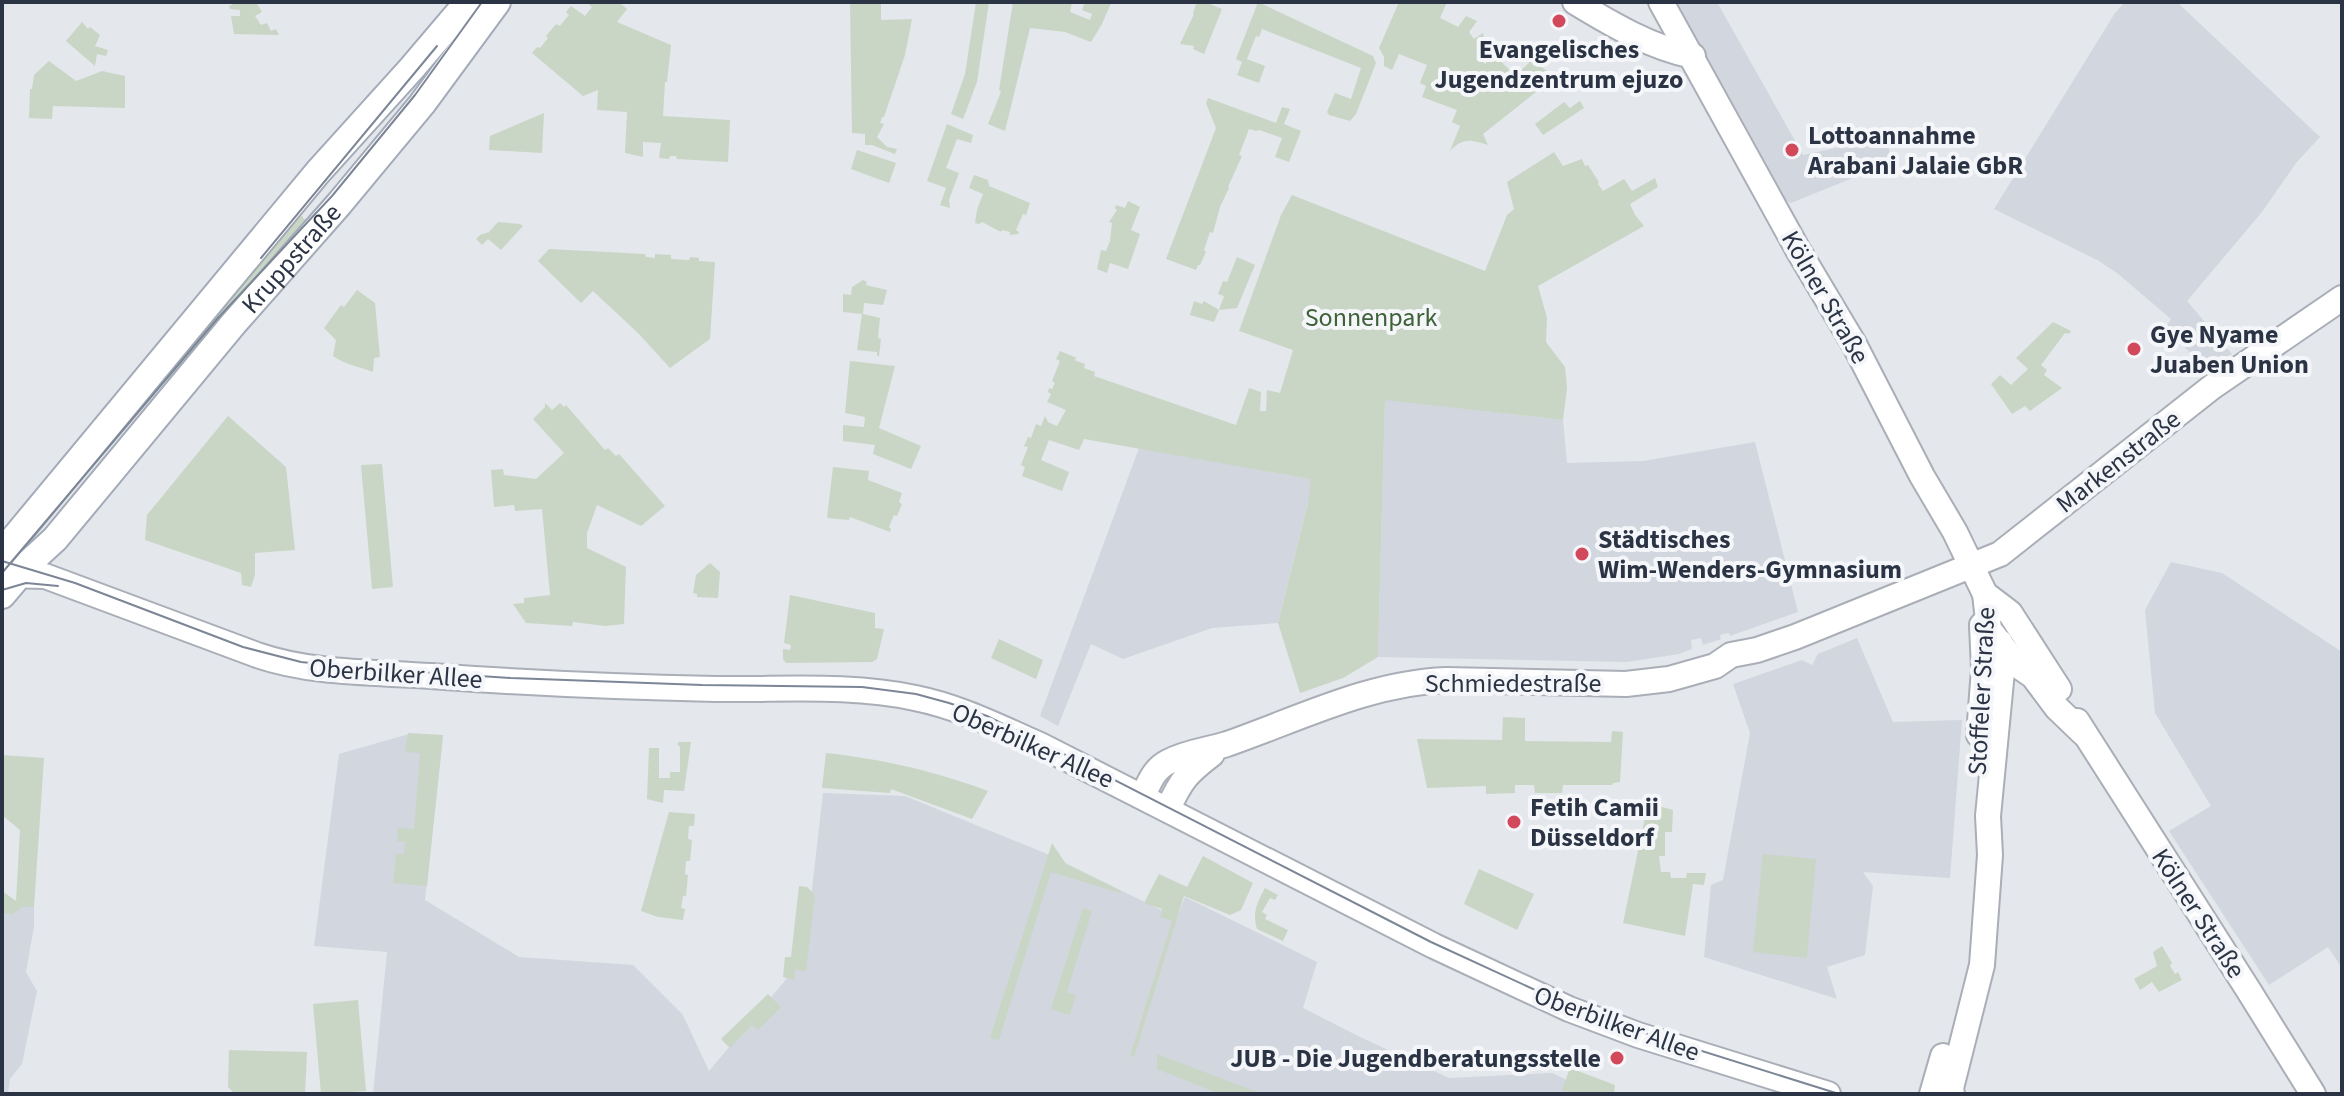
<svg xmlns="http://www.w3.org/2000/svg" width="2344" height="1096" font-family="'Source Sans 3',sans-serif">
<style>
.built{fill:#d2d6de}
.green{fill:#c9d6c5}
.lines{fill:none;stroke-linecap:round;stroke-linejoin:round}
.secondary-casing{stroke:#a9aeb7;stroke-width:28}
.primary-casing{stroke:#a3abb8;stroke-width:30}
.secondary{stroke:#fff;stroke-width:24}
.primary{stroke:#fff;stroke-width:26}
.tram{stroke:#7d8696;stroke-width:2}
.poi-dot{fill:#d1495b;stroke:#f4f6f9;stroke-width:3}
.labels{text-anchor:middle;stroke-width:8;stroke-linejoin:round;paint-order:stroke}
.poi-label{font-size:26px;font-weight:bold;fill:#2b3445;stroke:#f4f6f9;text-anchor:start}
.street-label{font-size:26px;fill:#2b3445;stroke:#f4f6f9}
.park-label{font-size:26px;fill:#3f6138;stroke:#f4f6f9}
</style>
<rect width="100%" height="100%" fill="#e4e7ec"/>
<g class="built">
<path d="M1669 2H1717L1803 155 1886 137 1892 162 1791 203 1773 193Z"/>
<path d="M2125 2H2177L2320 137 2296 163 2262 212 2187 301 2232 354 2213 363 2194 357 2166 327 2171 319 2117 273 2099 261 1994 209 2115 13Z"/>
<path d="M1385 399 1563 420 1567 463 1643 461 1755 442 1798 612 1730 636 1729 633 1720 635 1721 639 1703 645 1701 638 1691 640 1692 649 1679 654 1627 662 1378 657Z"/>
<path d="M1139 448 1312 479 1308 503 1278 623 1212 628 1123 659 1091 644 1058 726 1040 716Z"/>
<path d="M2171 562 2222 573 2342 652V968L2328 947 2269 985 2169 831 2211 806 2155 713 2145 610Z"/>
<path d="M1857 638 1893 722 1962 720 1950 878 1863 872 1873 886 1865 955 1827 967 1837 999 1704 957 1711 885 1723 880 1750 733 1733 684 1802 660 1812 665 1818 654Z"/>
<path d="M409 734 443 737 425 900 519 957 633 965 683 1015 709 1071 804 958 823 793 905 796 1047 854 1177 918 1185 897 1317 962 1303 1008 1360 1037 1449 1078 1552 1073 1596 1094H373L387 952 314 946 339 754Z"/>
<path d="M2 891 22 906 34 907V926L26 972 37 991 22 1064 10 1079 8 1093 18 1094H2Z"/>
</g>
<g class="green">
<path d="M237 2H256L262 12 255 16 261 25 267 23 271 31 276 29 279 35 234 34 231 16H240V10L230 9 229 6Z"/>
<path d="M586 2H619L627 9 617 22 671 45 667 82H665L663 116 730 120 728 162 677 159 676 156H670L669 159 659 158 661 143 643 142V157L625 153 627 112 597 110 598 90 583 96 532 53 537 47 540 48 548 38 546 36 556 24 560 26 569 15 566 12 571 6 585 16 592 7Z"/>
<path d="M850 2H881V20L912 19 905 55 884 117H882L880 123 884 124 877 137 887 147 897 149 895 154 872 145H865V134L852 133Z"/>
<path d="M976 2H989L977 82 963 119 951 114 965 74Z"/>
<path d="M1013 2H1072L1070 12 1090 20 1092 14 1082 10 1085 2 1105 4 1111 3 1102 24 1091 42 1065 32 1030 28 1005 131 988 124 1001 92 999 90Z"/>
<path d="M1197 2H1205L1222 9 1204 54 1193 49 1194 46 1180 44 1194 14 1193 13Z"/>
<path d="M1258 2 1373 56 1376 63 1356 114 1350 121 1329 115 1327 112 1335 93 1351 99 1361 68 1262 29 1259 37 1256 36 1247 59 1265 66 1259 83 1237 75 1242 62 1236 59Z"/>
<path d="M1399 2H1447L1440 18 1458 27 1466 16 1477 21 1469 32 1474 39 1483 33 1487 50 1485 53 1477 55 1485 64 1495 55 1515 76 1532 60 1555 77 1483 134 1488 145C1470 140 1464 137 1450 151L1460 126 1452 122 1457 110 1422 97 1426 86 1420 83 1427 65 1399 54 1392 70 1384 66V57L1379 48Z"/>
<path d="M82 22 88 29 90 27 100 35 95 46 108 50 106 56 97 54 95 66 66 41Z"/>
<path d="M49 61 76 81 102 71 125 76V108L53 106 52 119 29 118 30 89H32L34 75Z"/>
<path d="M1208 98 1276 123 1282 107 1290 109 1284 124 1301 131 1289 162 1275 157 1282 138 1259 130 1257 131 1249 129 1239 155 1242 156 1228 187 1229 188 1220 207 1213 233 1210 232 1204 250 1206 252 1200 265H1198L1196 270 1166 259 1216 128 1206 103Z"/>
<path d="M1580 101 1584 108 1543 135 1535 124 1564 102 1570 108Z"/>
<path d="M544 113 542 153 489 150 490 136Z"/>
<path d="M947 124 973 135 971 143 957 139 946 168 959 173 949 200 950 208 940 205 946 188 927 181Z"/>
<path d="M857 150 896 163 889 183 851 169Z"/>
<path d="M1554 152 1563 166 1582 159 1585 166 1588 165 1599 182 1598 184 1603 191 1624 179 1632 191 1655 178 1658 187 1630 204 1635 215 1644 226 1538 286 1547 318 1546 342 1565 367 1567 388 1563 420 1385 400 1378 657 1343 678 1300 693 1278 623 1308 503 1311 479 1084 439 1079 450 1049 440 1041 460 1069 472 1062 491 1022 476 1025 467 1021 465 1028 447 1024 446 1028 437 1031 438 1036 424 1041 426 1045 416 1048 422 1057 426 1066 410 1047 402 1051 394 1048 392 1049 388 1052 389 1055 383 1052 381 1060 361 1056 359 1060 351 1077 358 1074 360 1085 364 1084 368 1095 372 1094 376 1236 425 1249 388 1261 392 1260 411H1266L1267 390 1280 393 1293 350 1239 331 1281 215 1292 195 1485 271 1507 215 1514 209 1507 182Z"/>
<path d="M974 175 988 180 989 186 1030 203 1026 215 1023 214 1016 230 1019 232 1018 234 1010 235V232L1002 230 1001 232 982 222 979 224 975 223 977 210 983 194 969 188Z"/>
<path d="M1128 201 1140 207 1131 230 1140 234 1128 269 1110 263 1107 273 1097 269 1101 250 1106 251 1110 241 1112 223 1109 222 1117 210 1115 208 1116 205 1125 208Z"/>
<path d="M301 215 306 221 304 224 161 391 168 382 164 379Z"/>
<path d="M498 222 520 224 523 226 501 250 488 239 482 245 476 239 480 235 489 232Z"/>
<path d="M549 249 645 254 646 257 655 258V254L671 255V259L689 260 690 257 699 258V261L715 262 710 339 670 368 638 333 593 291 581 303 538 261Z"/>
<path d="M1237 257 1255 265 1237 308 1219 310 1214 322 1190 315 1194 301 1202 304 1204 301 1219 310 1224 296 1218 294 1223 281 1227 282Z"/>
<path d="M863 280 867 282 866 285 887 290 883 305 864 303 863 314 880 318 878 338 881 339 879 356H877V352L857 350 862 314 843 312V294L851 295 852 287Z"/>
<path d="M357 290 375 303 380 357 374 358 373 372C358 366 346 365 333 356L336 340 324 328 341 305 344 307Z"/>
<path d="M2053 322 2071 331 2069 334 2065 333 2041 365 2047 370 2044 375 2062 388 2030 411 2025 406 2012 414 1991 384 2000 375 2011 385 2028 369 2016 358Z"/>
<path d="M850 361 895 366 879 428 921 446 911 469 873 454 875 445 843 441V425L864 427 865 417 845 413Z"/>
<path d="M545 403 552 410 560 403 564 407 566 405 605 450 608 448 616 456 619 454 665 506 641 526 597 505 587 533V548L626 567 624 624 605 626 573 622 572 626 526 623 513 604 524 603V598L550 595 542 509 515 511 514 505 494 507 491 470 503 469 504 475 536 479 564 453 533 419 545 407Z"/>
<path d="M228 416 286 467 295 550 255 553V575L251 587 242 585 241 573 145 540 147 515Z"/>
<path d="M382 464 393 587 372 589 361 465Z"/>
<path d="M833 467 869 471 868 480 902 493 899 502 902 504 897 516 894 515 889 527 891 529 890 532 850 517 849 520 827 518Z"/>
<path d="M710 563 720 572 718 598 697 597V594L693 593 696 575Z"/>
<path d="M790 595 875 613V628L884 629 877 659 872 662 786 663 783 659V649L790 650 791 645 784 643Z"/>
<path d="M999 639 1043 660 1036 679 991 658Z"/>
<path d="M1503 717 1525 718V741L1611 742 1612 731 1623 732 1620 782 1613 783 1612 785H1563L1562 793H1535L1534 785H1515V793L1486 794V786L1427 788 1417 739 1502 740Z"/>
<path d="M408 733 443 735 427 886 393 883 396 854H404L405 842 397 841 398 828 414 829 420 753 405 752Z"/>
<path d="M678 742H691L684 791 664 790 663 803 647 799 649 748H659V778H670V772H680V746H678Z"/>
<path d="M826 753C882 759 934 771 988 791L972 819 891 789 890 793 822 788Z"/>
<path d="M2 755 44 758 34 907H22L13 914 2 913V891L16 901 20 830 2 815Z"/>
<path d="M1648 803 1673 810 1672 832H1665V856H1659L1661 872H1670L1671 878H1686L1687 873H1706L1704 885 1693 884 1685 936 1623 923Z"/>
<path d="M669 812 695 814 694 826H689L688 839 692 840 690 861H686L685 874 688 875 686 896H683L681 908 685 909 683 920 658 917 641 911Z"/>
<path d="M1052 843 1066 864 1121 891 1120 893 1051 872 999 1040 990 1038Z"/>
<path d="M1763 854 1816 859 1807 958 1753 952Z"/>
<path d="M1203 856 1253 883 1241 910 1230 915 1184 896 1134 1057 1130 1056 1172 921 1160 917 1162 909 1144 903 1159 874 1187 887Z"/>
<path d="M1479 869 1534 894 1517 930 1464 904Z"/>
<path d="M799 886 807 887 815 895 806 971 795 970 794 980 783 977 785 957H791Z"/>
<path d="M1265 888 1278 895 1275 900 1270 898 1262 912 1267 915 1265 919 1288 930 1283 941 1257 929C1252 913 1257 903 1265 888Z"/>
<path d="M1083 908 1092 911 1067 992 1076 995 1070 1015 1051 1009Z"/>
<path d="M2162 946 2172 963 2170 966 2175 974 2178 972 2182 980 2159 992 2152 982 2140 990 2134 979 2157 966 2153 952Z"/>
<path d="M768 994 781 1007 758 1030 752 1025 730 1048 721 1039Z"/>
<path d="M358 1000 366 1091 321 1094 313 1004Z"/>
<path d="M229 1050 307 1052 305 1094H235L228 1087Z"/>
<path d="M1157 1054 1257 1092 1256 1094H1220L1157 1069Z"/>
<path d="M1570 1068 1615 1085 1614 1094H1579L1562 1090Z"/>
</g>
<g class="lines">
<g class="secondary-casing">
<g id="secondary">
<path d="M1575 2C1611 24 1652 48 1693 56"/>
<path d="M1661 2 1798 250 1854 344 1922 476 1955 532 1985 594 1989 629 2017 665 2033 676 2057 708 2083 733"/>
<path d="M2 575 45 576 257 655C312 674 374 672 431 676 526 683 621 687 716 689 782 690 850 684 915 698 960 707 999 727 1040 745L1434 946 1569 1009 1638 1035 1828 1094"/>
<path d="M1985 594 2010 613 2059 689"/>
<path d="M2077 721 2249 991 2313 1094"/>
<path d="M1979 735 1984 669 1982 625"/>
<path d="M1143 796C1149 783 1154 769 1168 762 1186 752 1208 750 1227 744 1299 719 1369 683 1446 680L1626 684 1669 679 1715 666 1731 655 1757 650 1795 637 2000 554 2212 387 2342 298"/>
<path d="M1168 809C1181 780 1187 773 1212 754"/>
<path d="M1932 1094 1943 1056"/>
<path d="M1952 1094 1951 1088 1982 965 1990 855 1988 816 2002 671 2000 642"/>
</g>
</g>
<g class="primary-casing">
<g id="primary">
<path d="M2 553 318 172 412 68 468 2"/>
<path id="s1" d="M2 595 31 561 55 539 234 323 339 204 422 104 497 2"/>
</g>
</g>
<use href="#secondary" class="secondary"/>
<use href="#primary" class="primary"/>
<g class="tram">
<path d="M261 258 437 46"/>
<path d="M2 561 75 583 243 647 301 662 358 668 511 678 702 685 862 687 916 694 949 703 987 716 1056 750 1431 942 1570 1006 1619 1025 1839 1094"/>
<path d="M2 573 217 319 332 196 415 95 482 2"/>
<path d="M2 590 26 583 58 586"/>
</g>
</g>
<g class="poi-dot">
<circle cx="1559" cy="21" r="8"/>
<circle cx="1792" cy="150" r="8"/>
<circle cx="2134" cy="349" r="8"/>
<circle cx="1582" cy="554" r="8"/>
<circle cx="1514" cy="822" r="8"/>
<circle cx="1617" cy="1058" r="8"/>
</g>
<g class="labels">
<g class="poi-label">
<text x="1559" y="58" text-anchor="middle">Evangelisches<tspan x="1559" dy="30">Jugendzentrum ejuzo</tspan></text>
<text x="1808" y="144">Lottoannahme<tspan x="1808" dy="30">Arabani Jalaie GbR</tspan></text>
<text x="2150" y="343">Gye Nyame<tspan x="2150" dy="30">Juaben Union</tspan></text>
<text x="1598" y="548">Städtisches<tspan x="1598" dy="30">Wim-Wenders-Gymnasium</tspan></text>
<text x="1530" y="816">Fetih Camii<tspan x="1530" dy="30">Düsseldorf</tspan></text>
<text x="1601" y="1067" text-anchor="end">JUB - Die Jugendberatungsstelle</text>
</g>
<g class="street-label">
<text dy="9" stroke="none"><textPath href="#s1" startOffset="444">Kruppstraße</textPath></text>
<text transform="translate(1826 297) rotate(60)" y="9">Kölner Straße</text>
<text transform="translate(2118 461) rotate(-38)" y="9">Markenstraße</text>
<text transform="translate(396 673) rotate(4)" y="9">Oberbilker Allee</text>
<text x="1513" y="692">Schmiedestraße</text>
<text transform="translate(1981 691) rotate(-87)" y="9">Stoffeler Straße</text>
<text transform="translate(1033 745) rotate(24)" y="9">Oberbilker Allee</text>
<text transform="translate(2199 913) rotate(57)" y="9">Kölner Straße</text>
<text transform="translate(1617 1023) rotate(20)" y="9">Oberbilker Allee</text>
</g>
<g class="park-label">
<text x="1371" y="326">Sonnenpark</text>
</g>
</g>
<rect width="2344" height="1096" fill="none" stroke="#2b3445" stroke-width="8"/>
</svg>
